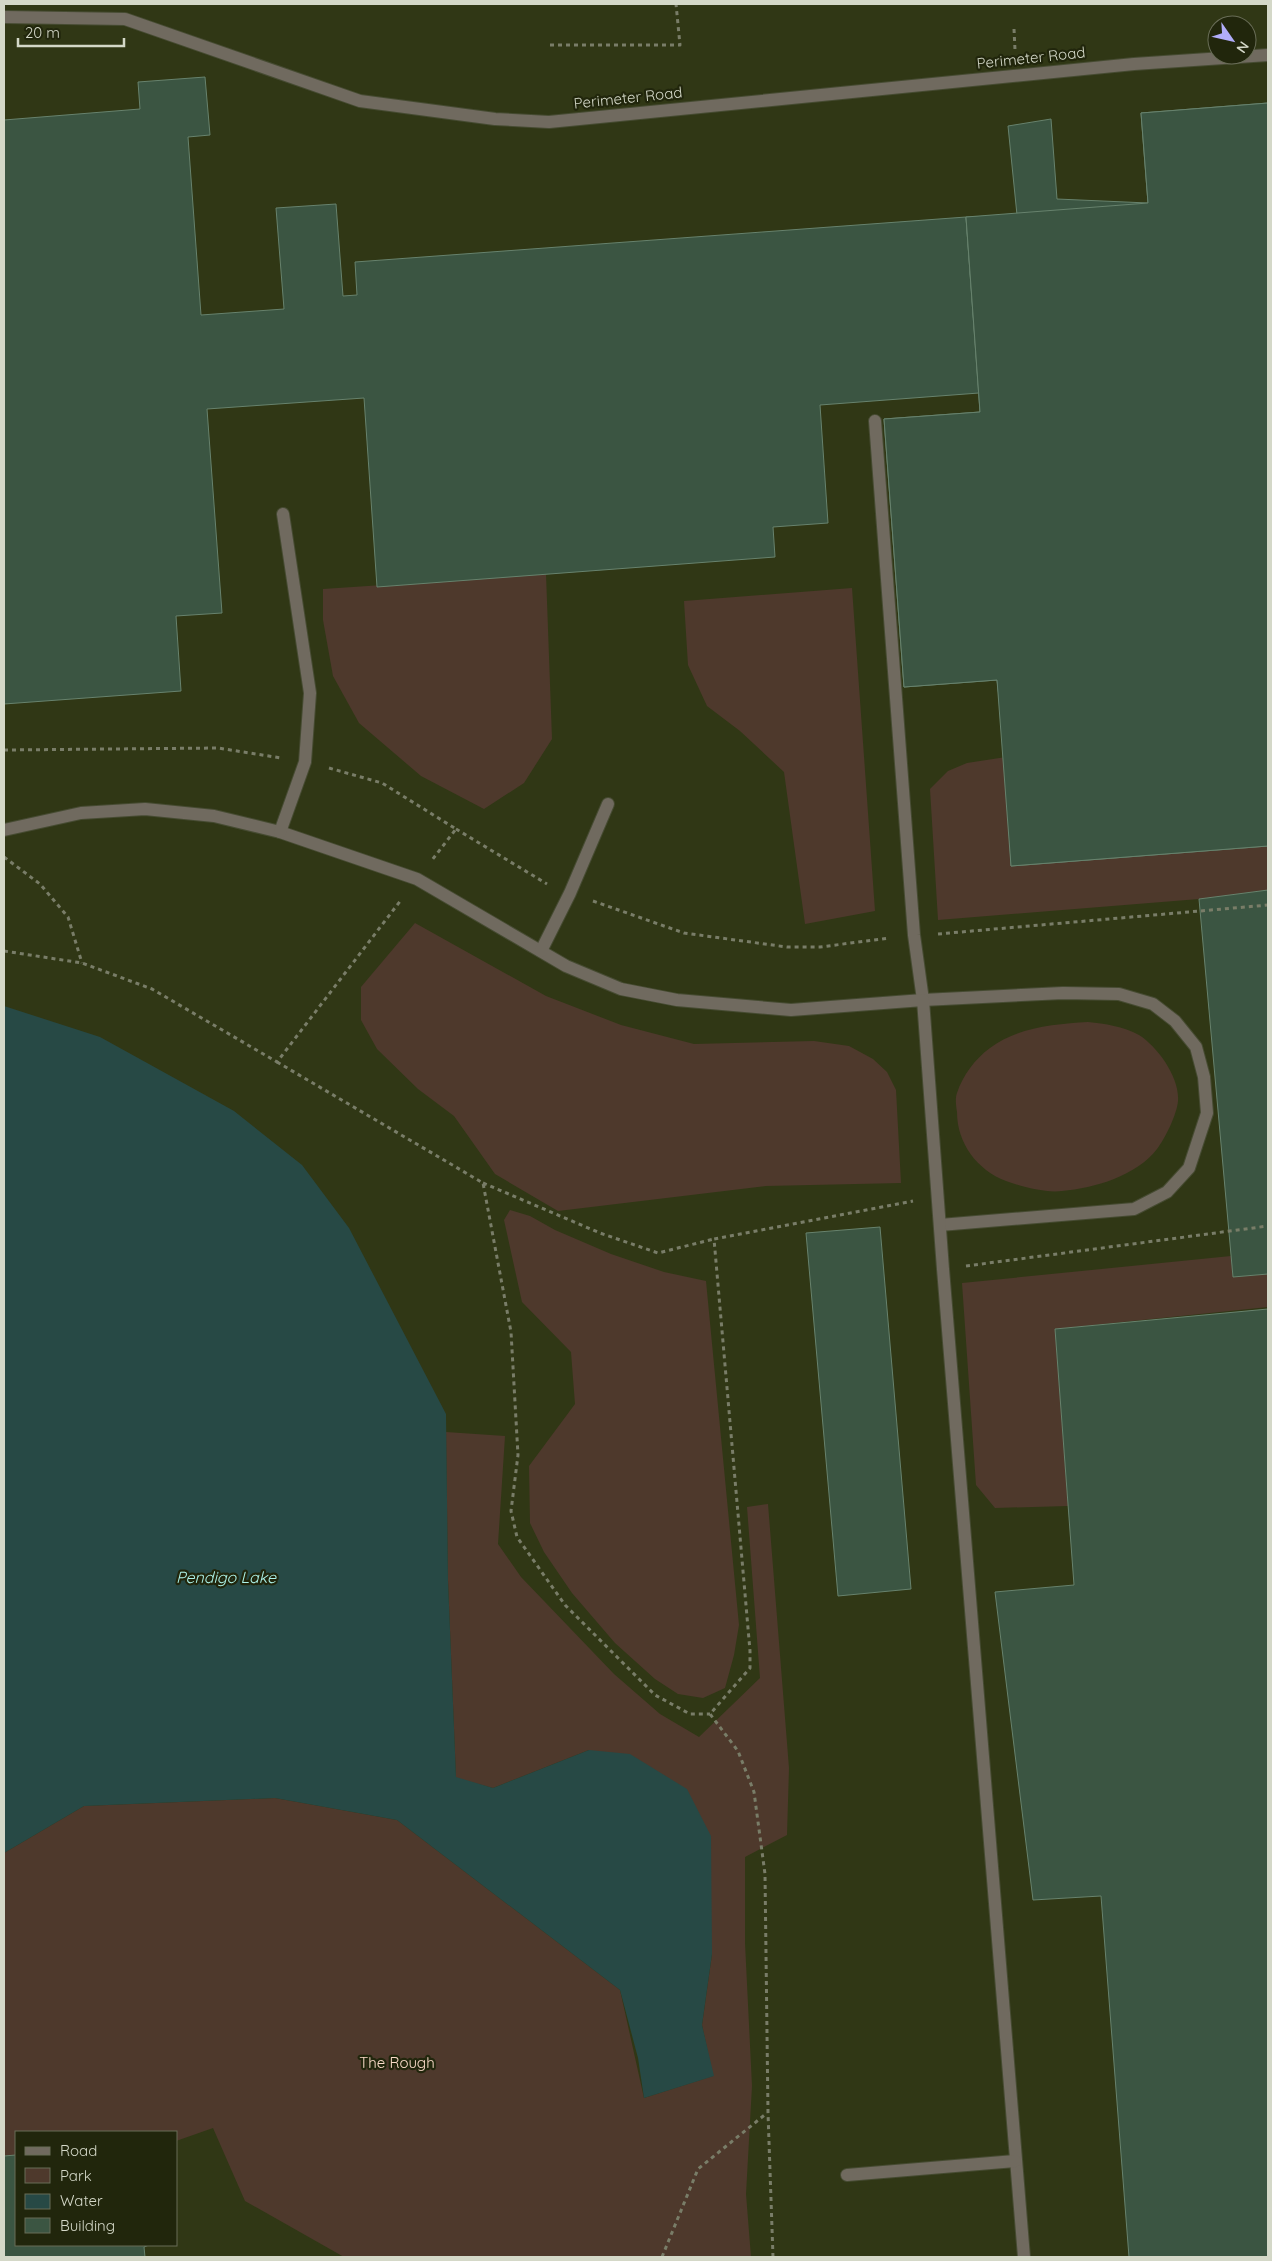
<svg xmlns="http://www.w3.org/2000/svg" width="1272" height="2261" font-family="Quicksand,sans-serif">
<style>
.built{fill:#303715;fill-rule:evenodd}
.green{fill:#4e392c}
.water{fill:#274945}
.building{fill:#3b5542;stroke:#67826d}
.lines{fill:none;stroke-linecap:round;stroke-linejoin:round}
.minor-casing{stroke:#464b32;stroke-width:14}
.path{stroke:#797d68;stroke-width:3;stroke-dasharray:4 4;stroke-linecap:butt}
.minor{stroke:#706a5f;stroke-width:12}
.labels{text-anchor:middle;stroke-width:4.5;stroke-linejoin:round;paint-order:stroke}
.street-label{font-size:15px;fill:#d4d8c8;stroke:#21260c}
.park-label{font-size:15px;fill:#fbdbc9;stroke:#21260c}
.water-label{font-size:16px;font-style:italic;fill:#adf3ea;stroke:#21260c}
</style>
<rect width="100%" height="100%" fill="#2b3016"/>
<path class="built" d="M4 4H1268V2257H4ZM1217 25H1247V55H1217ZM16 2132H176V2245H16Z"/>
<g class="green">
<path d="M546 574 552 739 524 783 484 809 421 776 359 723 333 676 323 620V589Z"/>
<path d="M852 588 875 911 805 924 784 772 740 731 707 706 688 665 684 601Z"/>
<path d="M1006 757 1011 866 1268 846V890L1199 899 938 920 930 789 948 771 967 763Z"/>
<path d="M415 923 546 996 621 1025 694 1044 814 1041 849 1046 873 1059 887 1072 896 1090 901 1183 766 1186 558 1211 495 1174 454 1116 418 1089 377 1049 361 1020V987Z"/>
<path d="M1088 1022C1105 1024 1123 1026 1139 1035 1158 1047 1180 1078 1178 1101 1177 1114 1165 1139 1157 1149 1136 1176 1095 1188 1062 1191 1045 1193 1023 1187 1006 1181 977 1170 957 1143 957 1112 956 1106 955 1098 957 1093 963 1075 975 1059 990 1048 1018 1027 1055 1024 1088 1022Z"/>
<path d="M510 1210 530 1216 555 1230 611 1254 664 1272 706 1281 739 1625 734 1655 725 1688 703 1698 678 1694 655 1679 615 1643 572 1593 544 1552 530 1523 529 1466 575 1404 571 1352 522 1302 504 1220Z"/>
<path d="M1231 1256 1233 1277 1268 1274V1307L1055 1329 1068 1506 995 1508 976 1485 962 1283Z"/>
<path d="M446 1432 505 1436 498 1544 521 1577 614 1674 660 1714 699 1737 760 1678 747 1507 768 1504 789 1768 787 1835 745 1857V1943L752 2086 746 2194 751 2257H344L245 2201 213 2128 176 2141V2132H16V2155L4 2156V1853L84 1806 275 1798 397 1820 620 1990 644 2098 713 2076 702 2025 712 1954 589 1750 493 1788 456 1778 448 1581Z"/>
</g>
<path class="water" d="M4 1006 100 1037 234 1111 302 1165 349 1228 446 1414 448 1581 456 1777 493 1788 589 1750 630 1754 687 1789 711 1836 712 1954 702 2025 714 2076 644 2098 638 2058 620 1990 397 1820 275 1798 84 1806 4 1853Z"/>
<g class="building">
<path d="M205 77 210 135 188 137 201 315 284 309 276 208 336 204 343 296 357 295 355 262 966 217 979 393 820 405 828 523 773 527 775 557 377 587 364 398 207 409 222 613 176 616 181 691 4 704V120L140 109 138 82Z"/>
<path d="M1268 103V846L1011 866 1006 757 997 680 904 687 884 419 980 412 966 217 1017 215 1008 126 1051 119 1057 199 1148 203 1141 113Z"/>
<path d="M1268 103V846L1011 866 997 680 904 687 884 419 980 412 966 217 1148 203 1141 113Z"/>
<path d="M1268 890V1274L1233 1277 1199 899Z"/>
<path d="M880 1227 911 1589 838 1596 806 1233Z"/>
<path d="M1268 1309V2257H1129L1101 1896 1033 1900 995 1592 1074 1585 1055 1329Z"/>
<path d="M16 2155V2245H149L144 2247 145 2257H4V2156Z"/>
</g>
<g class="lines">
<g class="minor-casing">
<g id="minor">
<path d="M4 17 125 19 360 101 495 119 549 122 1134 64 1268 55"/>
<path d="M875 421 914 935 923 1000 1063 993 1119 994 1153 1004 1175 1021 1196 1047 1204 1077 1207 1113 1189 1168 1167 1192 1134 1209 940 1225"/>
<path d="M4 830 81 813 145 809 214 816 280 832 417 879 566 966 621 989 677 1000 791 1010 923 1000 943 1269 1024 2257"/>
<path d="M280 832 305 762 310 693 283 514"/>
<path d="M541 951 570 893 608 804"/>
<path d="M847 2175 1015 2161"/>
</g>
</g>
<g class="path">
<path d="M1014 29 1015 50"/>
<path d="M550 45H680L676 4"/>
<path d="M4 750 218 748 281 758"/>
<path d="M329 768 382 783 456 829 432 860"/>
<path d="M456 829 547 884"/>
<path d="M4 857 40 884 68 917 82 963"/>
<path d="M593 901 684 933 787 947H820L890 938"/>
<path d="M938 934 1268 905"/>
<path d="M4 951 82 963 152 989 277 1062 401 900"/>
<path d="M277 1062 483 1183 511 1332 518 1455 511 1511 517 1537 565 1605 655 1695 690 1714H710"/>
<path d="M483 1183 600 1233 658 1253 714 1239"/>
<path d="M966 1266 1268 1226"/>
<path d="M662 2257 698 2169 767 2113"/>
<path d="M773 2257 768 2113 765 1874 754 1792 738 1751 710 1714 750 1668V1651L714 1239 913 1201"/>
</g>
<use href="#minor" class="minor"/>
</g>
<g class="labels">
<g class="street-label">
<text transform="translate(1031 58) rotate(-6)" y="5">Perimeter Road</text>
<text transform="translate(628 98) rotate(-6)" y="5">Perimeter Road</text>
</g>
<g class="park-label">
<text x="397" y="2068">The Rough</text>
</g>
<g class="water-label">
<text x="226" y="1583">Pendigo Lake</text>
</g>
</g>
<rect width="1272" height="2261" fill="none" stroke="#d4d8c8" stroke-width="10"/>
<rect x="15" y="2131" width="162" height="115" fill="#21260c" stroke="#696d57"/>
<rect x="25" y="2147" width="25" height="8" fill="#706a5f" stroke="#696d57"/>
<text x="60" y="2156" font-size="15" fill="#d4d8c8">Road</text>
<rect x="25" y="2168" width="25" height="15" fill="#4e392c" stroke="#696d57"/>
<text x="60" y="2181" font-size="15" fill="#d4d8c8">Park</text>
<rect x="25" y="2194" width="25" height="15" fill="#274945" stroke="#696d57"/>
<text x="60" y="2206" font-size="15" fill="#d4d8c8">Water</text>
<rect x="25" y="2218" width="25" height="15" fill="#3b5542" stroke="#696d57"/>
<text x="60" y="2231" font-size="15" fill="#d4d8c8">Building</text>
<g transform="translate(1232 40) rotate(124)"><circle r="24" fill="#21260c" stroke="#696d57"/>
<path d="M0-4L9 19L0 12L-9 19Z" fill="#b1adfa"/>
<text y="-8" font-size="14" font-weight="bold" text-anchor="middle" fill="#d4d8c8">N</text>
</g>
<path d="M18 38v8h106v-8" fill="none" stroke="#d4d8c8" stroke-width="2.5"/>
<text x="25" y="38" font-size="15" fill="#d4d8c8" stroke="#21260c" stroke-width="4" paint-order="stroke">20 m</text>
</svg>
